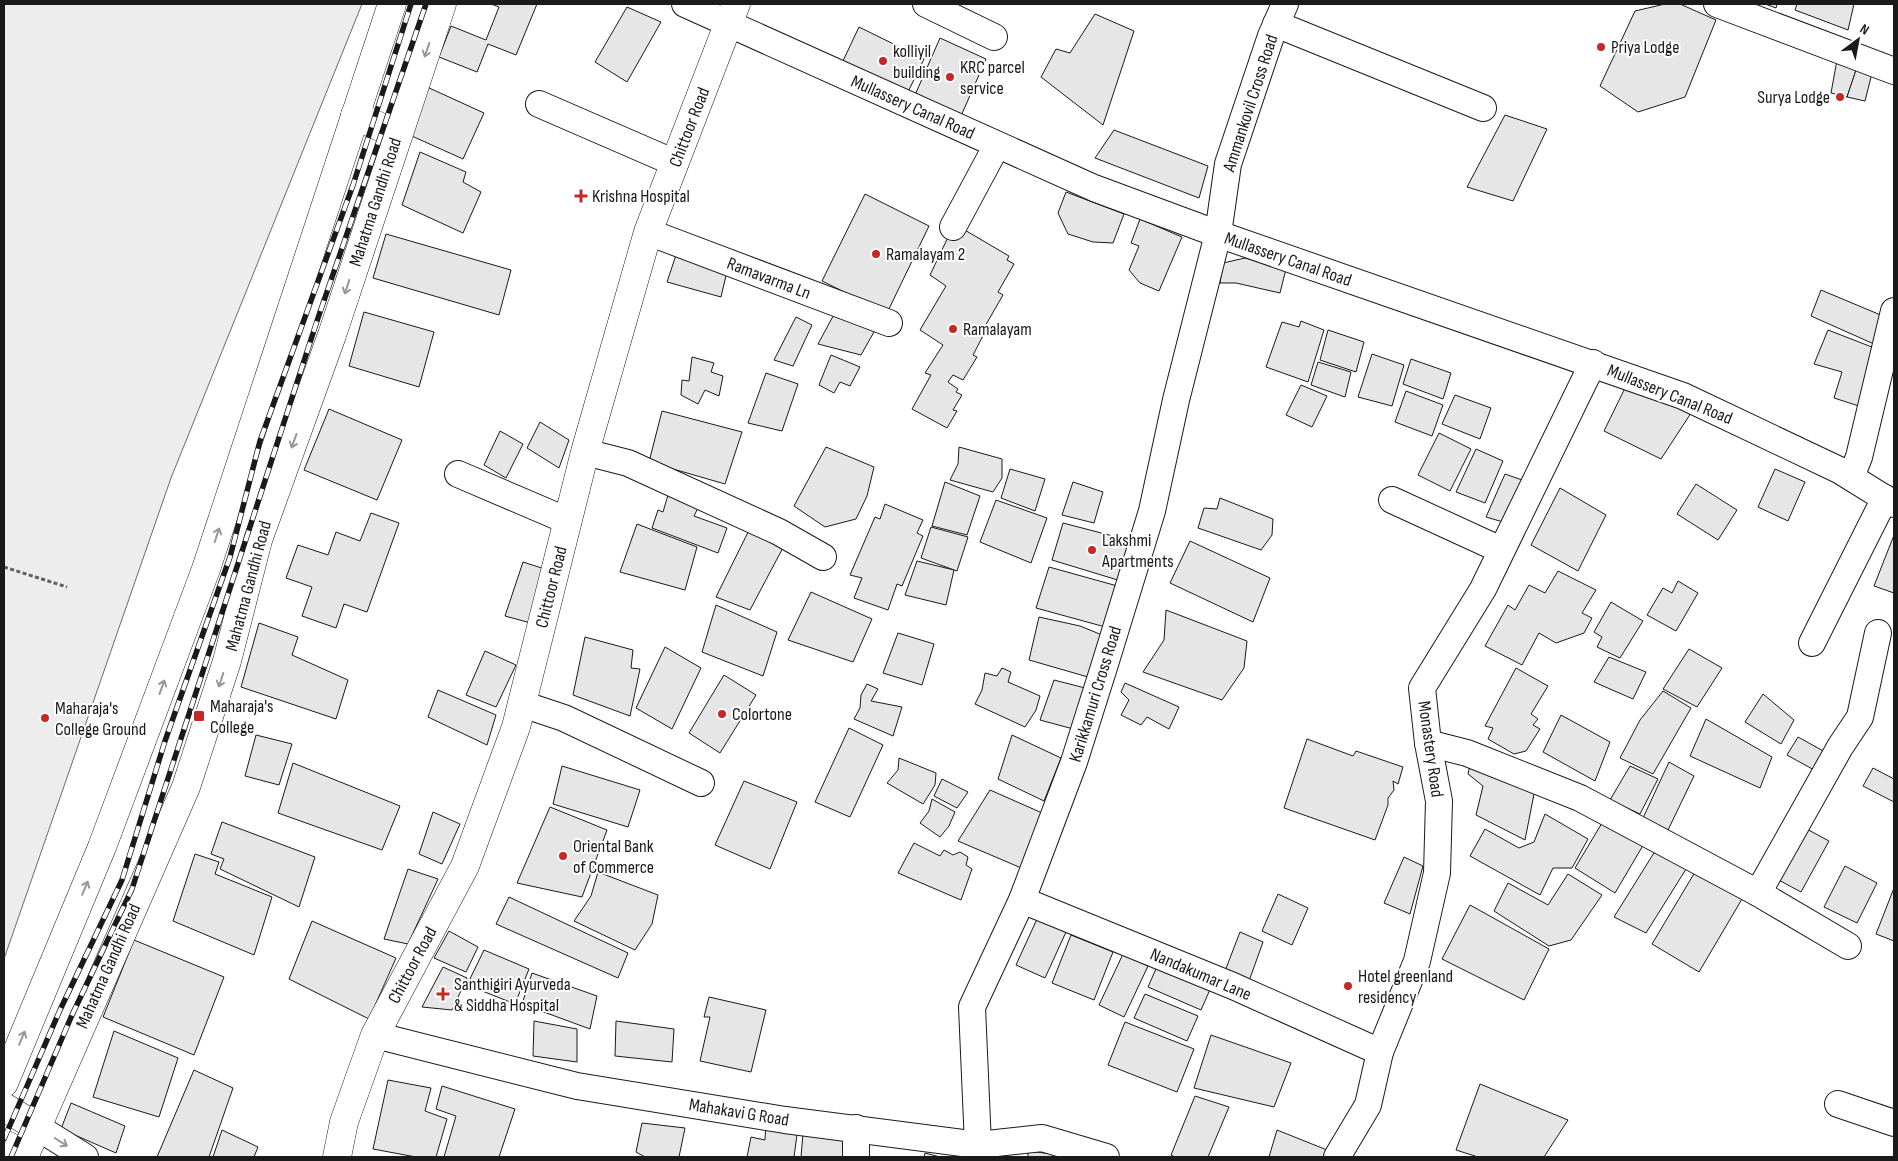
<svg xmlns="http://www.w3.org/2000/svg" width="1898" height="1161" font-family="'Sofia Sans Condensed',sans-serif">
<style>
.built{fill:#ededed;stroke:#6a6a6a}
.building{fill:#e6e6e6;stroke:#1a1a1a}
.lines{fill:none;stroke-linecap:round;stroke-linejoin:round}
.minor-casing{stroke:#1a1a1a;stroke-width:28}
.major-casing{stroke:#1a1a1a;stroke-width:29}
.path{stroke:#5f5f5f;stroke-width:3;stroke-dasharray:4 2.5;stroke-linecap:butt}
.minor{stroke:#fff;stroke-width:26}
.major{stroke:#fff;stroke-width:28}
.rail-casing{stroke:#1a1a1a;stroke-width:5.5}
.rail{stroke:#fff;stroke-width:4;stroke-dasharray:11;stroke-linecap:butt}
.oneway{stroke:#989898}
.poi-dot{fill:#c62828;stroke:#fff;stroke-width:2}
.labels{text-anchor:middle;stroke-width:4;stroke-linejoin:round;paint-order:stroke}
.poi-label{font-size:18px;fill:#1a1a1a;stroke:#fff;text-anchor:start}
.street-label{font-size:18px;fill:#1a1a1a;stroke:#fff}
</style>
<rect width="100%" height="100%" fill="#fff"/>
<path class="built" d="M4 4H362L171 478 4 959Z"/>
<g class="building">
<path d="M491 4H537L516 55 488 44 477 72 439 57 451 26 486 40 499 7Z"/>
<path d="M1665 4H1680L1716 20 1685 97 1638 112 1600 86 1635 11Z"/>
<path d="M1765 4H1777L1776 8Z"/>
<path d="M1797 4H1854L1848 30 1795 10Z"/>
<path d="M627 7 661 22 627 82 595 62Z"/>
<path d="M1095 14 1134 31 1103 125 1041 77 1056 49 1070 53Z"/>
<path d="M859 27 924 59 907 94 842 63Z"/>
<path d="M940 38 986 59 961 116 915 95Z"/>
<path d="M1837 60 1857 67 1847 97 1831 93Z"/>
<path d="M1857 67 1872 73 1865 101 1847 97Z"/>
<path d="M427 87 484 113 463 159 405 133Z"/>
<path d="M1505 115 1547 129 1513 201 1467 187Z"/>
<path d="M1114 130 1208 166 1199 198 1095 158Z"/>
<path d="M420 152 466 172 463 182 481 192 463 233 402 205Z"/>
<path d="M1066 192 1124 214 1113 243 1093 242 1068 234 1058 213Z"/>
<path d="M865 194 929 226 887 313 822 281Z"/>
<path d="M1140 219 1182 237 1159 291 1140 283 1129 270 1139 246 1131 243Z"/>
<path d="M963 229 1009 256 1007 260 1014 264 998 292 1003 295 984 328 986 330 973 355 977 357 963 380 953 375 948 382 958 389 956 392 962 395 953 410 957 411 947 428 912 409 931 375 925 373 943 345 920 330 946 286 930 275 951 231Z"/>
<path d="M386 234 511 270 499 315 373 278Z"/>
<path d="M678 249 728 267 721 297 667 282Z"/>
<path d="M1245 258 1286 269 1280 293 1236 283H1220L1223 263Z"/>
<path d="M1821 290 1883 316 1874 344 1811 316Z"/>
<path d="M838 307 879 323 861 355 818 344Z"/>
<path d="M364 312 434 332 419 387 349 366Z"/>
<path d="M796 317 812 325 793 366 774 360Z"/>
<path d="M1301 321 1324 330 1308 382 1266 367 1282 322 1299 327Z"/>
<path d="M1328 330 1364 342 1356 372 1320 360Z"/>
<path d="M1828 330 1877 349 1862 407 1834 398 1842 372 1814 364Z"/>
<path d="M1372 354 1404 365 1392 406 1358 397Z"/>
<path d="M831 355 860 367 850 386 840 382 834 393 819 385Z"/>
<path d="M692 357 714 363 711 372 723 376 719 396 705 390 698 404 681 395 682 380 689 381Z"/>
<path d="M1411 359 1451 373 1443 399 1403 384Z"/>
<path d="M1318 362 1351 372 1345 397 1311 385Z"/>
<path d="M766 373 798 384 782 431 748 423Z"/>
<path d="M1301 385 1327 396 1312 427 1286 415Z"/>
<path d="M1626 386 1693 410 1661 459 1604 431Z"/>
<path d="M1406 391 1443 405 1432 436 1395 422Z"/>
<path d="M1455 395 1491 408 1480 439 1442 424Z"/>
<path d="M329 409 402 440 377 500 304 470Z"/>
<path d="M662 411 742 432 725 484 649 462Z"/>
<path d="M540 422 569 440 559 468 527 448Z"/>
<path d="M500 431 523 444 506 478 484 465Z"/>
<path d="M1439 433 1471 449 1450 491 1418 475Z"/>
<path d="M826 447 874 467 867 496 856 519 825 527 794 506Z"/>
<path d="M959 447 1002 459V478L993 492 950 480 958 464Z"/>
<path d="M1476 449 1503 461 1485 503 1456 492Z"/>
<path d="M1010 469 1045 479 1035 511 1001 498Z"/>
<path d="M1775 469 1805 482 1788 521 1758 507Z"/>
<path d="M1505 474 1525 481 1510 524 1486 517Z"/>
<path d="M945 482 980 496 967 535 932 526Z"/>
<path d="M1073 482 1103 492 1094 523 1062 515Z"/>
<path d="M1696 484 1737 510 1718 540 1677 514Z"/>
<path d="M1560 488 1606 515 1578 571 1531 545Z"/>
<path d="M668 495 698 508 694 516 727 528 718 553 652 528 658 510 663 512Z"/>
<path d="M1220 498 1273 519 1272 535 1261 550 1198 528 1204 508 1217 509Z"/>
<path d="M996 500 1047 518 1031 563 980 542Z"/>
<path d="M885 504 923 520 917 533 923 536 902 586 897 584 888 610 854 598 862 578 850 575 875 517 880 519Z"/>
<path d="M371 513 399 523 367 612 344 604 336 628 302 616 312 587 286 578 298 545 328 555 336 532 360 541Z"/>
<path d="M1063 523 1132 541 1121 581 1052 560Z"/>
<path d="M637 524 697 547 685 590 620 572Z"/>
<path d="M752 524 786 542 750 610 716 597Z"/>
<path d="M931 527 968 537 957 571 921 558Z"/>
<path d="M1894 535V593L1874 586Z"/>
<path d="M1190 541 1270 578 1253 622 1170 583Z"/>
<path d="M917 561 954 570 946 605 905 595Z"/>
<path d="M523 562 551 571 538 625 505 616Z"/>
<path d="M1049 567 1121 587 1109 628 1036 608Z"/>
<path d="M1558 571 1596 590 1582 613 1592 618 1584 633 1556 643 1539 633 1522 665 1485 646 1508 605 1515 610 1529 585 1545 593Z"/>
<path d="M1678 581 1698 593 1676 631 1647 615 1663 588 1672 593Z"/>
<path d="M811 592 872 619 853 662 788 640Z"/>
<path d="M1611 602 1643 621 1620 658 1597 647 1602 637 1594 632Z"/>
<path d="M716 605 777 632 763 676 702 652Z"/>
<path d="M1166 610 1247 641 1244 668 1222 700 1143 672 1164 640Z"/>
<path d="M1039 617 1080 626 1107 637 1095 679 1029 660Z"/>
<path d="M259 623 298 637 292 655 348 680 336 719 241 687Z"/>
<path d="M898 633 934 644 922 685 883 673Z"/>
<path d="M585 637 633 650 631 668 640 669 630 716 573 695Z"/>
<path d="M665 647 701 668 672 729 636 708Z"/>
<path d="M1689 649 1722 668 1697 707 1663 689Z"/>
<path d="M485 651 516 665 496 707 466 695Z"/>
<path d="M1609 657 1646 672 1633 699 1594 682Z"/>
<path d="M1002 668 1011 672 1008 682 1040 696 1036 710 1025 727 975 704 982 690 985 673 997 676Z"/>
<path d="M1516 668 1548 686 1531 714 1538 719 1533 725 1540 729 1526 751 1514 754 1488 739 1493 728 1485 726Z"/>
<path d="M724 675 756 695 720 753 689 733Z"/>
<path d="M1054 680 1089 689 1077 730 1040 720Z"/>
<path d="M1125 683 1179 707 1169 729 1147 717 1141 725 1121 715 1129 700 1121 692Z"/>
<path d="M867 684 878 689 871 701 902 707 893 736 854 719 860 708 861 695Z"/>
<path d="M438 690 496 715 487 745 428 717Z"/>
<path d="M1663 691 1691 708 1653 774 1620 758 1640 720Z"/>
<path d="M1763 694 1794 720 1781 744 1745 722Z"/>
<path d="M1561 715 1610 742 1595 781 1543 752Z"/>
<path d="M1706 719 1772 757 1760 788 1690 756Z"/>
<path d="M849 728 883 745 850 817 815 802Z"/>
<path d="M256 735 292 744 279 785 245 776Z"/>
<path d="M1012 735 1061 758 1044 801 998 779Z"/>
<path d="M1798 737 1827 753 1816 771 1787 755Z"/>
<path d="M1307 739 1353 756 1356 751 1403 767 1398 784 1393 781 1394 790 1388 798V805L1375 840 1284 808Z"/>
<path d="M1472 757 1535 789 1525 840 1476 815 1483 786 1468 774Z"/>
<path d="M899 758 936 773 935 785 923 804 887 783 898 770Z"/>
<path d="M1669 762 1694 776 1668 830 1643 818Z"/>
<path d="M293 763 400 806 382 850 278 813Z"/>
<path d="M562 766 640 790 628 827 553 804Z"/>
<path d="M1630 766 1658 779 1640 814 1610 800Z"/>
<path d="M1873 768 1894 779V802L1863 786Z"/>
<path d="M942 779 968 792 957 808 934 796Z"/>
<path d="M744 781 797 802 770 869 715 845Z"/>
<path d="M990 790 1049 816 1026 870 958 841Z"/>
<path d="M932 799 955 812 949 826 940 837 920 823 929 811Z"/>
<path d="M550 807 607 830 582 897 517 883Z"/>
<path d="M433 812 460 824 442 864 419 854Z"/>
<path d="M1545 814 1588 839 1572 868H1553L1540 895 1470 856 1485 829 1519 848 1534 842Z"/>
<path d="M1605 818 1645 842 1615 893 1575 868Z"/>
<path d="M222 822 315 857 299 907 220 869 224 859 211 854Z"/>
<path d="M1803 827 1829 841 1801 892 1775 878Z"/>
<path d="M914 843 940 856 944 850 953 855 960 852 968 857 966 865 972 869 961 900 898 873Z"/>
<path d="M1657 848 1688 866 1646 933 1614 917Z"/>
<path d="M195 854 219 862 215 874 272 897 254 955 173 921Z"/>
<path d="M1404 857 1423 866 1410 914 1384 903Z"/>
<path d="M1845 866 1877 883 1857 923 1824 907Z"/>
<path d="M408 869 438 879 408 944 384 939Z"/>
<path d="M598 872 658 895 652 924 635 950 574 921 591 896Z"/>
<path d="M1695 872 1742 899 1699 972 1652 944Z"/>
<path d="M1568 874 1602 895 1571 940 1549 946 1494 911 1508 883 1548 905Z"/>
<path d="M1894 888V941L1876 934Z"/>
<path d="M1278 894 1308 908 1292 945 1262 931Z"/>
<path d="M509 897 628 953 618 978 496 924Z"/>
<path d="M1470 905 1549 949 1524 1000 1442 959Z"/>
<path d="M1037 919 1066 932 1045 978 1016 965Z"/>
<path d="M312 921 396 958 369 1019 289 979Z"/>
<path d="M449 931 478 947 466 972 434 958Z"/>
<path d="M1240 932 1263 942 1249 981 1225 971Z"/>
<path d="M1071 935 1113 952 1094 1000 1052 983Z"/>
<path d="M134 940 224 977 194 1055 103 1017Z"/>
<path d="M484 950 529 969 515 1004 467 985Z"/>
<path d="M1123 954 1148 966 1124 1017 1099 1005Z"/>
<path d="M1159 962 1212 985 1201 1010 1148 987Z"/>
<path d="M443 967 467 978 452 1010 422 1007Z"/>
<path d="M532 973 597 996 590 1029 522 1004Z"/>
<path d="M1145 994 1198 1016 1187 1041 1134 1018Z"/>
<path d="M709 997 766 1010 751 1072 700 1061 710 1017H704Z"/>
<path d="M534 1021 577 1029V1062L533 1056Z"/>
<path d="M616 1021 674 1029 672 1062 615 1056Z"/>
<path d="M1125 1022 1194 1049 1177 1092 1108 1065Z"/>
<path d="M114 1031 178 1058 159 1117 93 1097Z"/>
<path d="M1211 1035 1291 1063 1274 1107 1194 1088Z"/>
<path d="M194 1070 233 1088 209 1157H157Z"/>
<path d="M388 1080 431 1088 425 1111 447 1119 436 1157H416L373 1149Z"/>
<path d="M1480 1084 1568 1120 1544 1157H1478L1456 1150Z"/>
<path d="M442 1086 515 1109 499 1157H444L456 1116 436 1109Z"/>
<path d="M1195 1096 1229 1107 1208 1157H1175L1171 1155Z"/>
<path d="M71 1103 125 1126 116 1153 61 1129Z"/>
<path d="M766 1122 798 1127 794 1157H747L751 1137 765 1140Z"/>
<path d="M642 1123 685 1128 679 1157H645L636 1152Z"/>
<path d="M222 1130 258 1147 254 1157H213Z"/>
<path d="M1277 1130 1327 1150 1323 1157H1269Z"/>
<path d="M803 1133 845 1141V1157H801Z"/>
<path d="M1028 1151 1077 1157H1028Z"/>
<path d="M925 1153 940 1157H924Z"/>
</g>
<g class="lines">
<g class="minor-casing">
<g id="minor">
<path d="M685 4 1094 188 1218 234 1683 396 1839 470 1894 504"/>
<path d="M926 4 994 37"/>
<path d="M1717 4 1894 71"/>
<path d="M1276 24 1483 108"/>
<path d="M539 104 675 163"/>
<path d="M953 227 997 145"/>
<path d="M648 232 889 323"/>
<path d="M585 452 628 463 779 532 823 557"/>
<path d="M458 474 568 521"/>
<path d="M1851 477 1859 457 1894 311"/>
<path d="M1392 500 1501 550"/>
<path d="M1812 643 1885 498"/>
<path d="M522 704 564 718 701 783"/>
<path d="M1428 743 1467 753 1580 798 1758 893 1848 946"/>
<path d="M1758 893 1840 747 1860 717 1878 633"/>
<path d="M1022 900 1233 986 1380 1052"/>
<path d="M375 1035 577 1086 785 1120 978 1145 1042 1138 1106 1157"/>
<path d="M1838 1104 1894 1123"/>
<path d="M37 1127 85 1157"/>
<path d="M978 1145 972 1007 1022 900 1074 762 1105 664 1152 511 1176 400 1218 234 1228 164 1271 36 1285 4"/>
<path d="M856 1157V1128"/>
<path d="M1337 1157 1368 1105 1380 1052 1417 961 1437 873 1439 801 1428 743 1422 688 1483 589 1593 363"/>
</g>
</g>
<g class="major-casing">
<g id="major">
<path d="M355 115 397 135"/>
<path d="M4 1083 102 847 206 569 392 4"/>
<path d="M4 1107 37 1127"/>
<path d="M4 1144 25 1154"/>
<path d="M24 1157 186 787 227 661 258 540 332 335 442 4"/>
<path d="M337 1157 344 1122 375 1035 465 866 516 727 585 452 648 232 736 4"/>
</g>
</g>
<path class="path" d="M4 567 67 587"/>
<use href="#minor" class="minor"/>
<use href="#major" class="major"/>
<g class="rail-casing">
<g id="rail">
<path d="M4 1139 60 1010 122 880 165 741 230 557 260 441 353 185 411 4"/>
<path d="M11 1157 72 1015 132 889 318 318 426 4"/>
</g>
</g>
<use href="#rail" class="rail"/>
</g>
<defs><path id="oneway-shaft" d="M-6 0H5M1.5-3L5.5 0L1.5 3" fill="none" stroke-width="1.6" stroke-linecap="round" stroke-linejoin="round" transform="scale(1.25)"/></defs>
<g class="oneway">
<use href="#oneway-shaft" transform="translate(427 50) rotate(109)"/>
<use href="#oneway-shaft" transform="translate(347 287) rotate(108)"/>
<use href="#oneway-shaft" transform="translate(294 441) rotate(110)"/>
<use href="#oneway-shaft" transform="translate(217 535) rotate(-72)"/>
<use href="#oneway-shaft" transform="translate(221 680) rotate(108)"/>
<use href="#oneway-shaft" transform="translate(162 687) rotate(-70)"/>
<use href="#oneway-shaft" transform="translate(85 888) rotate(-67)"/>
<use href="#oneway-shaft" transform="translate(22 1038) rotate(-67)"/>
<use href="#oneway-shaft" transform="translate(61 1142) rotate(32)"/>
</g>
<g class="poi-dot">
<circle cx="1601" cy="47" r="5"/>
<circle cx="883" cy="61" r="5"/>
<circle cx="950" cy="77" r="5"/>
<circle cx="1840" cy="97" r="5"/>
<path d="M578.5 188.5h5v5h5v5h-5v5h-5v-5h-5v-5h5z"/>
<circle cx="876" cy="254" r="5"/>
<circle cx="953" cy="329" r="5"/>
<circle cx="1092" cy="550" r="5"/>
<circle cx="722" cy="714" r="5"/>
<rect x="193" y="710" width="12" height="12" rx="2.5"/>
<circle cx="45" cy="718" r="5"/>
<circle cx="563" cy="856" r="5"/>
<circle cx="1348" cy="986" r="5"/>
<path d="M440.5 986.5h5v5h5v5h-5v5h-5v-5h-5v-5h5z"/>
</g>
<g class="labels">
<g class="poi-label">
<text x="1611" y="53">Priya Lodge</text>
<text x="893" y="57">kolliyil<tspan x="893" dy="21">building</tspan></text>
<text x="960" y="73">KRC parcel<tspan x="960" dy="21">service</tspan></text>
<text x="1830" y="103" text-anchor="end">Surya Lodge</text>
<text x="592" y="202">Krishna Hospital</text>
<text x="886" y="260">Ramalayam 2</text>
<text x="963" y="335">Ramalayam</text>
<text x="1102" y="546">Lakshmi<tspan x="1102" dy="21">Apartments</tspan></text>
<text x="210" y="712">Maharaja's<tspan x="210" dy="21">College</tspan></text>
<text x="55" y="714">Maharaja's<tspan x="55" dy="21">College Ground</tspan></text>
<text x="732" y="720">Colortone</text>
<text x="573" y="852">Oriental Bank<tspan x="573" dy="21">of Commerce</tspan></text>
<text x="1358" y="982">Hotel greenland<tspan x="1358" dy="21">residency</tspan></text>
<text x="454" y="990">Santhigiri Ayurveda<tspan x="454" dy="21">&amp; Siddha Hospital</tspan></text>
</g>
<g class="street-label">
<text transform="translate(1250 103) rotate(-72)" y="6">Ammankovil Cross Road</text>
<text transform="translate(913 107) rotate(24)" y="6">Mullassery Canal Road</text>
<text transform="translate(689 127) rotate(-69)" y="6">Chittoor Road</text>
<text transform="translate(375 202) rotate(-72)" y="6">Mahatma Gandhi Road</text>
<text transform="translate(1288 259) rotate(19)" y="6">Mullassery Canal Road</text>
<text transform="translate(769 278) rotate(21)" y="6">Ramavarma Ln</text>
<text transform="translate(1670 394) rotate(22)" y="6">Mullassery Canal Road</text>
<text transform="translate(248 586) rotate(-75)" y="6">Mahatma Gandhi Road</text>
<text transform="translate(551 587) rotate(-76)" y="6">Chittoor Road</text>
<text transform="translate(1095 694) rotate(-73)" y="6">Karikkamuri Cross Road</text>
<text transform="translate(1431 749) rotate(82)" y="6">Monastery Road</text>
<text transform="translate(412 965) rotate(-62)" y="6">Chittoor Road</text>
<text transform="translate(108 966) rotate(-66)" y="6">Mahatma Gandhi Road</text>
<text transform="translate(1201 974) rotate(23)" y="6">Nandakumar Lane</text>
<text transform="translate(739 1112) rotate(9)" y="6">Mahakavi G Road</text>
</g>
</g>
<rect width="1898" height="1161" fill="none" stroke="#1a1a1a" stroke-width="10"/>
<g transform="translate(1858 40) rotate(32)" stroke="#ffffff" stroke-width="4" paint-order="stroke">
<path d="M0-4L9 19L0 12L-9 19Z" fill="#1a1a1a"/>
<text y="-8" font-size="14" font-weight="bold" text-anchor="middle" fill="#1a1a1a">N</text>
</g>
</svg>
